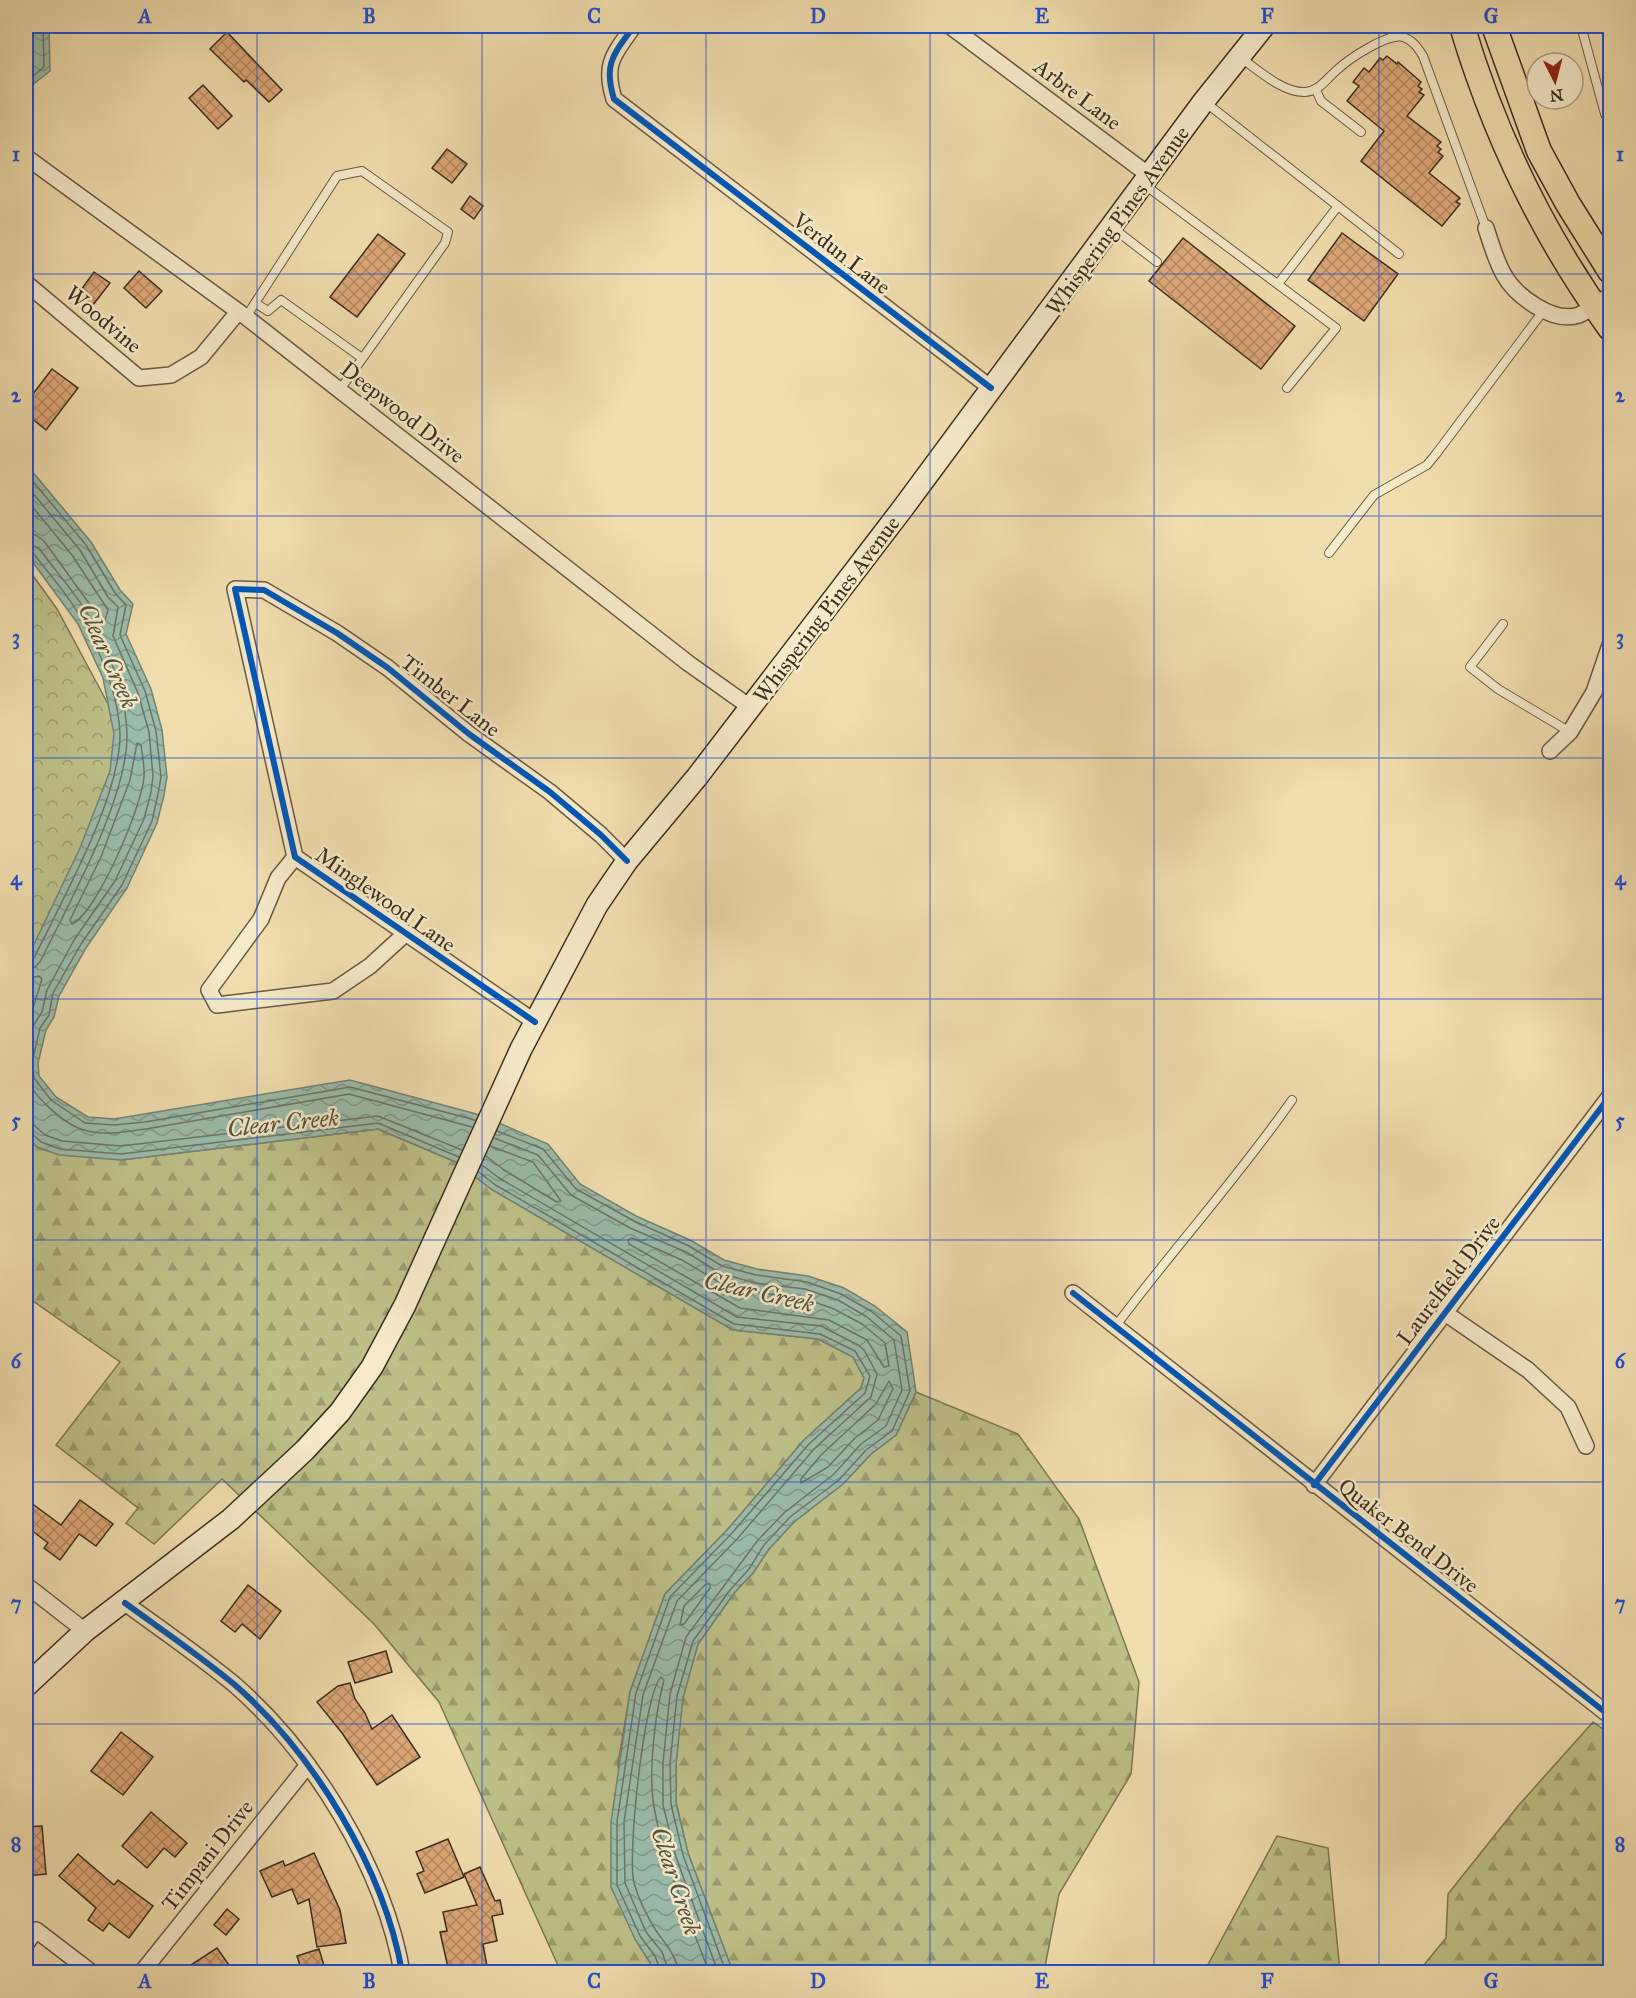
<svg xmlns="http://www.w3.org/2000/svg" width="1636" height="1998" font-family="'IM FELL Great Primer',serif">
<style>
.forest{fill:url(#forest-firs);stroke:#7e7752;stroke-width:1.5}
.park{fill:url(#park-crowns);stroke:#7e7752;stroke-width:1.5}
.water{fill:url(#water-waves);stroke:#758373;stroke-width:1.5}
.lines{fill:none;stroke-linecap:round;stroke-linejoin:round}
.shore{stroke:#6c7564;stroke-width:1.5}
.building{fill:url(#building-cross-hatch);stroke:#3d2e1d;stroke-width:1.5}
.service-casing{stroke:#6a5a41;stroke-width:10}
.minor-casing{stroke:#6a5a41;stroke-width:18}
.secondary-casing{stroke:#3d2e1d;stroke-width:24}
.primary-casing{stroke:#3d2e1d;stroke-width:27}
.service{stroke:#f6eaca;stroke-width:8}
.minor{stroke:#f6eaca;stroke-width:15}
.secondary{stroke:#f6eaca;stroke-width:21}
.primary{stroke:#f1deae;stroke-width:24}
.cycleway-casing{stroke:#f6eaca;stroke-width:10}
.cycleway{stroke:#0057b8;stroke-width:6}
.grid{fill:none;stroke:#1d4ed8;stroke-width:1.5;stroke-opacity:0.55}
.labels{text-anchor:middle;stroke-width:5;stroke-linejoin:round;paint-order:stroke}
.street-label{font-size:22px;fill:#3d2e1d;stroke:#f6eaca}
.water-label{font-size:24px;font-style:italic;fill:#545241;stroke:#f6eaca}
.neatline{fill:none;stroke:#1d4ed8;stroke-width:2}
.grid-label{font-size:20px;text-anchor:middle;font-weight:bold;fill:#1d4ed8}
</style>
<defs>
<pattern id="forest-firs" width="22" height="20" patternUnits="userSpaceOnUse" patternTransform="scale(1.5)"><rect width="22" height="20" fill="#bec088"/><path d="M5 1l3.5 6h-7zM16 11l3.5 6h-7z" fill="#9c9c6f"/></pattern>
<pattern id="park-crowns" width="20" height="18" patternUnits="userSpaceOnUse" patternTransform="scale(1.5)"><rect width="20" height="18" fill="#bec088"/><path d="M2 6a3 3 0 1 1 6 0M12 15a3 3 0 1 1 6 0" fill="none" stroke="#9c9c6f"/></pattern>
<pattern id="water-waves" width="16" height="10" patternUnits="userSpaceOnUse" patternTransform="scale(1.5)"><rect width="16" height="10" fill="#9bbcac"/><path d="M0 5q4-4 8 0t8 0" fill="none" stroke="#80998b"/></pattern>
<pattern id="building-cross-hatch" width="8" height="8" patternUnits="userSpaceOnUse" patternTransform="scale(1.5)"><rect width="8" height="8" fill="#dea879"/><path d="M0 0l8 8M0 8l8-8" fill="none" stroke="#b58963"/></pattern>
</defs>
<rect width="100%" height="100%" fill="#f1deae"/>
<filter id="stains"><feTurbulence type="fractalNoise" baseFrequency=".00333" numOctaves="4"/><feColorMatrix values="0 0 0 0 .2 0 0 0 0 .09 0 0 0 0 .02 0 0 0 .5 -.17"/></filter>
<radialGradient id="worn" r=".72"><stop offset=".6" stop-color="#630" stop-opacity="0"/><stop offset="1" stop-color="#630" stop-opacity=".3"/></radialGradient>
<g class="forest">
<path d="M378 1129 456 1162 491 1189 733 1330 818 1339 853 1357 864 1378 861 1388 804 1440 728 1529 665 1594 630 1692 618 1764 635 1939 656 1972H561L439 1702 374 1624 222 1479 154 1544 126 1523 138 1508 56 1445 120 1362 26 1296V1135L37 1147 121 1160Z"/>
<path d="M916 1392 1018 1434 1079 1519 1139 1682 1131 1774 1059 1894 1044 1972H733L688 1853 676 1802V1764L682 1698 698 1644 734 1593 753 1573 769 1549 794 1522 843 1484 871 1454 896 1435Z"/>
<path d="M1593 1722 1610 1734V1972H1418L1446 1938 1448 1894 1518 1806Z"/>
<path d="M1277 1836 1328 1848 1340 1972H1204Z"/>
</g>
<path class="park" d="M26 566 57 609 122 730 105 813 26 965Z"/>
<g class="water">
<path d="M26 26H49L50 71 26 90Z"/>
<path d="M26 464 91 542 120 590 133 604 126 634 151 689 162 730 167 777 164 795 157 823 127 888 86 948 59 996 54 1017 46 1030 38 1063 39 1076 56 1097 88 1117 114 1119 350 1080 480 1115 548 1144 580 1184 636 1216 692 1241 724 1260 757 1269 808 1276 844 1288 875 1306 907 1332 916 1392 896 1435 871 1454 843 1484 794 1522 769 1549 753 1573 734 1593 698 1644 683 1698 676 1764V1803L688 1853 733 1972H656L635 1939 611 1887V1822L630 1692 665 1594 728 1529 804 1440 861 1388 864 1378 853 1357 818 1339 733 1330 491 1189 456 1162 378 1129 121 1160 59 1155 37 1147 26 1135V961L80 848 110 771 114 734 103 678 78 624 26 553Z"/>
</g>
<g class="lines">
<g class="shore">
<path d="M26 82 44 67 43 26"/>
<path d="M26 473 86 545 115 593 126 605 120 635 145 691 156 731 161 777 158 794 152 821 122 885 81 944 53 993 49 1015 40 1028 32 1063 34 1078 51 1100 85 1123 114 1125 145 1122 350 1087 475 1120"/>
<path d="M26 485 80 550 108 597 118 607 113 636 138 693 149 732 153 776 151 792 144 819 115 881 74 940 47 990 42 1012 33 1026 26 1057"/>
<path d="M26 499 72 555 108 610 105 620H101L44 541 36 535 26 534"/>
<path d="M26 543 39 548C55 571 76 593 90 618 109 652 126 694 127 734 128 798 69 903 40 962L34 968 26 970"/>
<path d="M26 550 33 553C50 575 71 598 84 623 102 656 119 696 120 735 120 798 62 900 34 958L26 962"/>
<path d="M137 743 141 745C142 755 145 767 144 777 142 806 97 913 72 924L70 920 101 857 130 780Z"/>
<path d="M26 979 39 976 42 979 33 1008 26 1020"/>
<path d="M26 1073C28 1093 65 1125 84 1130 104 1136 126 1132 146 1129L349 1094 472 1127"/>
<path d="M26 1124 34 1125 45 1135 62 1141 121 1146 378 1116 462 1150"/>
<path d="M497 1131 543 1149 576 1189 634 1221 689 1246 722 1266 756 1275 807 1282 841 1294 871 1311 901 1336 910 1391 892 1431 866 1450 839 1480 790 1517 764 1545 749 1569 730 1590 693 1641 677 1696 670 1763 671 1804 683 1855 726 1972"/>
<path d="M26 1132 31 1133 41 1142 60 1149 121 1154 378 1123 459 1157"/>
<path d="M494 1138 538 1155 571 1195 630 1228 686 1252 720 1273 755 1283 805 1289 838 1300 867 1317 894 1340 902 1390 886 1426 861 1444 834 1474 785 1512 758 1540 686 1637 670 1694 663 1763V1805L676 1857 718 1972"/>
<path d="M486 1156 504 1170 557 1202 561 1201 533 1162 490 1146"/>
<path d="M482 1165 499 1178 737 1317 821 1326 858 1345 864 1350 877 1374 871 1397 814 1449 738 1538 677 1601 643 1695 624 1822 625 1883 646 1932 662 1952 669 1972"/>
<path d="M479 1172 494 1184 734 1324 820 1334 855 1351 870 1376 865 1393 809 1444 732 1533 670 1597 636 1693 617 1822V1885L640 1936 655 1956 661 1972"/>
<path d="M632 1238 682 1260 717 1281 754 1292 803 1298 834 1309 862 1324 885 1343 889 1366 884 1367 867 1340 829 1320 740 1308 629 1244 628 1240Z"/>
<path d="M889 1381 893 1389 878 1420 855 1438 828 1467 801 1483V1479L821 1455 876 1404Z"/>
<path d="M706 1584H710V1588L684 1624 680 1625 684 1606Z"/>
<path d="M678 1972C677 1955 664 1943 655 1929 647 1916 638 1897 634 1883 627 1857 644 1693 661 1677L664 1680C655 1714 648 1773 654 1807 664 1864 689 1918 709 1972"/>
</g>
</g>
<g class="building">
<path d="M227 32 282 90 269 102 246 80 244 82 210 49Z"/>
<path d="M1387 56 1397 64 1398 62 1421 82 1418 86 1422 89 1419 92 1424 95 1407 116 1441 142 1437 146 1441 149 1438 152 1443 156 1429 173 1460 198 1456 202 1460 204 1442 226 1361 161 1384 131 1347 101 1359 86 1353 82 1364 68 1369 72 1380 58 1383 60Z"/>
<path d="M203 85 232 116 218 129 189 98Z"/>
<path d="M447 149 467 164 452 183 432 168Z"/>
<path d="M470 196 483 206 474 219 461 209Z"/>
<path d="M1342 233 1398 274 1364 321 1308 280Z"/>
<path d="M378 234 405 254 357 317 330 297Z"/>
<path d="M1183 238 1295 326 1261 369 1149 281Z"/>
<path d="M139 271 162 291 146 308 124 288Z"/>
<path d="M94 272 110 283 93 305 78 294Z"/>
<path d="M52 369 78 388 46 430 26 414V403Z"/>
<path d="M26 1499 61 1525 80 1500 113 1524 96 1546 79 1534 60 1560 44 1548 48 1543 26 1526Z"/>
<path d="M248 1585 281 1611 260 1639 242 1624 235 1632 221 1621Z"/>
<path d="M386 1651 392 1672 355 1683 348 1662Z"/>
<path d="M350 1683 355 1699 365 1713 372 1729 392 1715 420 1757 377 1785 342 1733 317 1702 338 1686Z"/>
<path d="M121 1732 153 1757 123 1795 91 1771Z"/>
<path d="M151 1812 187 1843 175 1857 164 1848 147 1868 122 1846Z"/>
<path d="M42 1826 46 1874 26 1876V1827Z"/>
<path d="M448 1839 464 1877 425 1893 417 1874 424 1871 416 1852Z"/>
<path d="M314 1853 340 1910 346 1943 317 1947 309 1899 298 1904 292 1889 272 1897 260 1871 283 1861 285 1866Z"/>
<path d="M78 1854 114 1885 118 1880 153 1906 129 1938 109 1923 103 1931 88 1920 96 1908 59 1876Z"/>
<path d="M480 1867 495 1901 500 1900 503 1914 492 1916 497 1941 483 1944 488 1972H449L440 1932 447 1931 443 1912 477 1905 464 1874Z"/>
<path d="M227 1909 239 1919 226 1935 214 1925Z"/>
<path d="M217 1948 229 1965 219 1972H180Z"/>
<path d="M319 1949 325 1969 302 1972 297 1956Z"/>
</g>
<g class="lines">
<g class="service-casing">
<g id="service">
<path d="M1581 26 1605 114 1610 121"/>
<path d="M1241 58C1258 70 1283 93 1305 92 1320 91 1327 78 1338 69 1350 58 1388 33 1403 37 1413 40 1418 48 1423 56L1486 228"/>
<path d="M1316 90 1321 101 1361 132"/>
<path d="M1205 102 1399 254"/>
<path d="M1145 185 1336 328 1287 388"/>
<path d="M1113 228 1157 262"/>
<path d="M1278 284 1338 206"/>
<path d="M255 303 268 311 281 300 362 358"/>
<path d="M246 317 337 176 362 171 448 232 445 243 339 391"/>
<path d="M1329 553 1374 495 1427 465 1436 454 1544 310"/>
<path d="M1503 624 1470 667 1498 689 1570 732"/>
<path d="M1115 1327C1172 1250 1237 1179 1292 1100"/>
</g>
</g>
<g class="minor-casing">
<g id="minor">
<path d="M634 26C614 54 603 63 614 99L991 388"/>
<path d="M950 26 1150 176"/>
<path d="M26 157 246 317 688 663 750 707"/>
<path d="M1486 228C1491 244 1496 261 1504 275 1516 296 1553 324 1579 315 1590 310 1600 302 1610 295"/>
<path d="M26 283 139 378 171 375 201 357 238 312"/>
<path d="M1550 751 1570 732 1594 692 1610 645"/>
<path d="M295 857 278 878 261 919 209 990 217 1005 333 991 370 966 405 934"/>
<path d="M535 1022 295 857 235 589 264 590 337 633 388 668 469 734 550 792 601 835 627 861"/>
<path d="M1073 1293 1610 1716"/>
<path d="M1445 1313 1528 1370 1568 1407 1586 1446"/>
<path d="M1314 1485 1610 1096"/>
<path d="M26 1585 85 1631"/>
<path d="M125 1603C162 1630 200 1656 235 1685 314 1754 384 1869 402 1972"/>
<path d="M26 1944 36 1930 91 1972"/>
<path d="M142 1972 308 1765"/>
</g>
</g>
<g class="secondary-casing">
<path id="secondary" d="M26 1686 85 1631 231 1519 305 1450 340 1412 372 1367 405 1305 521 1049 597 905 627 861 697 777 903 508 1204 101 1264 26"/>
</g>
<g class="primary-casing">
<g id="primary">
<path d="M1462 26C1494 133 1544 237 1610 328"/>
<path d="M1494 26 1539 151 1568 204 1610 271"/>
</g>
</g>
<use href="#service" class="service"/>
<use href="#minor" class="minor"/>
<use href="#secondary" class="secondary"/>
<use href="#primary" class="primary"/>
<g class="cycleway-casing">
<g id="cycleway">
<path d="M634 26C614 54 603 63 614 99L991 388"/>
<path d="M535 1022 295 857 235 589 264 590 337 633 388 668 469 734 550 792 601 835 627 861"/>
<path d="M1073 1293 1610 1716"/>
<path d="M1314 1485 1610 1096"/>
<path d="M125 1603C162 1630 200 1656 235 1685 314 1754 384 1869 402 1972"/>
</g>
</g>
<use href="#cycleway" class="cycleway"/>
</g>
<path class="grid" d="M257 26V1972M482 26V1972M706 26V1972M930 26V1972M1154 26V1972M1379 26V1972M26 274H1610M26 516H1610M26 758H1610M26 999H1610M26 1240H1610M26 1482H1610M26 1724H1610"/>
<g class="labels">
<g class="street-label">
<text transform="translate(1078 94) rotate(37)" y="8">Arbre Lane</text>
<text transform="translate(1117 220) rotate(-54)" y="8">Whispering Pines Avenue</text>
<text transform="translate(842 253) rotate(38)" y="8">Verdun Lane</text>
<text transform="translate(104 319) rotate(40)" y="8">Woodvine</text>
<text transform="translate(403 412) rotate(38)" y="8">Deepwood Drive</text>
<text transform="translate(826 609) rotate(-53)" y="8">Whispering Pines Avenue</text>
<text transform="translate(451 695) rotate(38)" y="8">Timber Lane</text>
<text transform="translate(386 899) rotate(35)" y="8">Minglewood Lane</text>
<text transform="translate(1448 1280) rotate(-53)" y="8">Laurelfield Drive</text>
<text transform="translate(1409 1535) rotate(38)" y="8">Quaker Bend Drive</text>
<text transform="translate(207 1855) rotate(-52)" y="8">Timpani Drive</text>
</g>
<g class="water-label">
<text transform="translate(108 656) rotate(66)" y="8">Clear Creek</text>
<text transform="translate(283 1123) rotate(-6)" y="8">Clear Creek</text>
<text transform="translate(759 1292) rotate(13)" y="8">Clear Creek</text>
<text transform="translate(676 1881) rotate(72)" y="8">Clear Creek</text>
</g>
</g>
<rect width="1636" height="1998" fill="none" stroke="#f1deae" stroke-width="66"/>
<g transform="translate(1555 81) rotate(174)"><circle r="28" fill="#f6eaca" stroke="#ac9f85" stroke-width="1.5"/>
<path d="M0-4.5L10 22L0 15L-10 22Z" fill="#8f2418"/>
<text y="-9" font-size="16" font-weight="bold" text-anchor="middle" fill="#3d2e1d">N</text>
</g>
<rect x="33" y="33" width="1570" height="1932" class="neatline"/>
<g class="grid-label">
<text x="145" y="23">A</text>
<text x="369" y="23">B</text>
<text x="594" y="23">C</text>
<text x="818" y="23">D</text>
<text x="1042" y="23">E</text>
<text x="1267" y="23">F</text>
<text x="1491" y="23">G</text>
<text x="16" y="161">1</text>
<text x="1620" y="161">1</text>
<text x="16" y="402">2</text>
<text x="1620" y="402">2</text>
<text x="16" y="644">3</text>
<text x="1620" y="644">3</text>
<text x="16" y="885">4</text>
<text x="1620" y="885">4</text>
<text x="16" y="1127">5</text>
<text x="1620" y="1127">5</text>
<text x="16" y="1368">6</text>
<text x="1620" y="1368">6</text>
<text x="16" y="1610">7</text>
<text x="1620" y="1610">7</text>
<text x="16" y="1851">8</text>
<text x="1620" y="1851">8</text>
<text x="145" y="1988">A</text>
<text x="369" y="1988">B</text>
<text x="594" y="1988">C</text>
<text x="818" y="1988">D</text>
<text x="1042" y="1988">E</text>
<text x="1267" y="1988">F</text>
<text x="1491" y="1988">G</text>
</g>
<rect width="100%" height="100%" filter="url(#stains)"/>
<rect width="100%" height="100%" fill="url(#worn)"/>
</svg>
